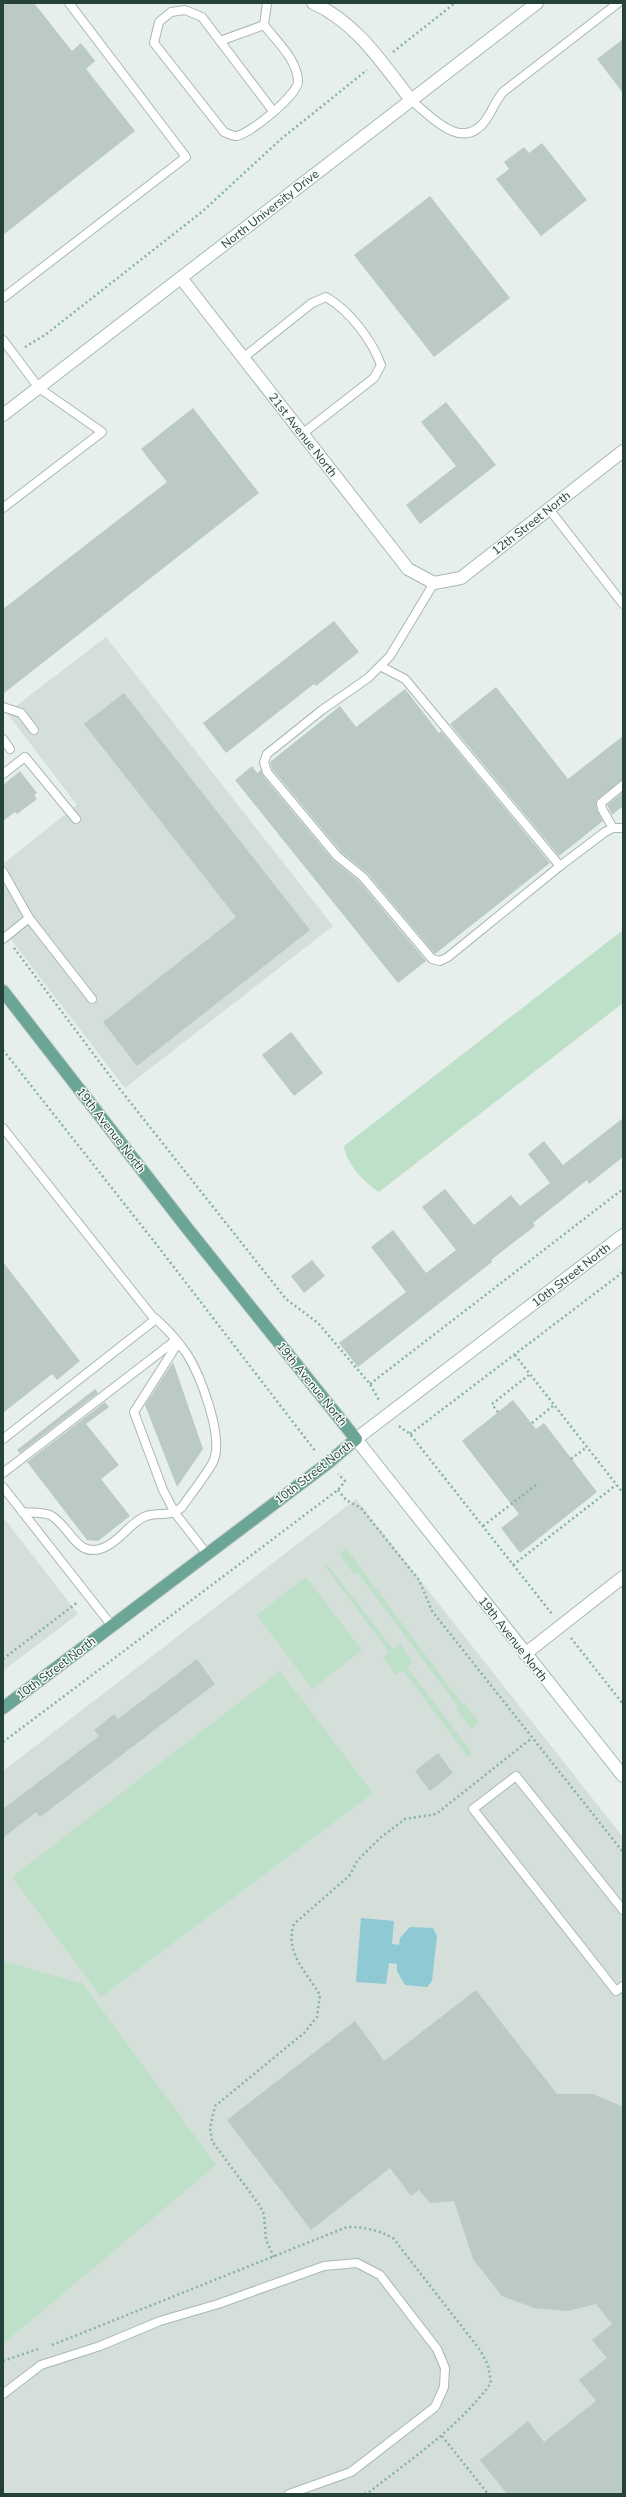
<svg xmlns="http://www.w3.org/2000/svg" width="626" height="2497" font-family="'Nunito Sans',sans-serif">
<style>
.built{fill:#d4dfda}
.green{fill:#bfe0c8}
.water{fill:#8ec9d4}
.building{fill:#bbcac4}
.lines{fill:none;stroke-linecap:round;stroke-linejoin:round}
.lane-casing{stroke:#a8b8b2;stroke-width:10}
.street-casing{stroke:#a8b8b2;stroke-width:14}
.secondary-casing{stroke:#a4bbb3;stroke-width:14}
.primary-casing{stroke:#c2cac8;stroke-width:14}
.path{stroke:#86b3a5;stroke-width:2.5;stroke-dasharray:2 3;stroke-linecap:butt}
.lane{stroke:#fff;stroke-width:8}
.street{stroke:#fff;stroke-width:12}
.secondary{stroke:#fff;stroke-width:12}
.primary{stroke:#6aa596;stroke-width:12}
.labels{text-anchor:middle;stroke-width:3;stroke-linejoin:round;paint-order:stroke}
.street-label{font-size:12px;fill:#24423a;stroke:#f7fbf9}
</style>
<rect width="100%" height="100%" fill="#e6efeb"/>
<g class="built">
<path d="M106 637 333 926 125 1088 3 929V864L77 805 7 713Z"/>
<path d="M356 1499 623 1837V2494H3V1771Z"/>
<path d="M3 1517 78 1614 3 1671Z"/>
</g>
<g class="green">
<path d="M623 930V1003L379 1192C364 1183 346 1163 344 1146Z"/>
<path d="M346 1548 463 1705 464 1703 479 1722 471 1729 457 1710 459 1708 357 1572 354 1574 339 1554Z"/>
<path d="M326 1563 393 1649 400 1644 413 1662 407 1667 472 1753 468 1757 403 1670 396 1675 383 1657 389 1652 324 1565Z"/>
<path d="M306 1577 362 1650 312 1689 257 1615Z"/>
<path d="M280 1671 373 1793 101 1997 12 1877Z"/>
<path d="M3 1961 83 1984 216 2165 3 2344Z"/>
</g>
<path class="water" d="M361 1918 394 1921 392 1944 399 1945 400 1938 410 1927 433 1928 437 1936 432 1981 427 1987 405 1985 397 1971V1964L389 1963 386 1984 356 1982Z"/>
<g class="building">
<path d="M3 3H34L72 51 81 43 95 61 86 69 135 131 3 235Z"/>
<path d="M623 39V93L597 59Z"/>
<path d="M542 143 587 200 541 236 496 179 509 169 504 162 524 147 529 153Z"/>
<path d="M430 196 510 298 434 357 354 255Z"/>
<path d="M446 402 496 465 420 524 406 505 456 466 421 422Z"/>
<path d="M193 408 259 493 3 694V609L167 482 141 449Z"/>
<path d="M334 621 359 652 316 686 314 684 226 753 203 723Z"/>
<path d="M496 687 568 779 623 736V780L596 801 597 810 603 821 559 856 450 724Z"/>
<path d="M405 689 439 733 441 731 550 863 435 954 367 873 341 852 272 769 270 762 340 706 356 727Z"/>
<path d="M124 693 310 930 137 1066 103 1022 236 917 84 724Z"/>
<path d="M252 766 257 773 261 770 263 776 333 860 359 881 426 961 398 983 235 780Z"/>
<path d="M20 771 37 793 34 795 37 799 17 814 15 812 3 821V785Z"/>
<path d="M623 792V806L612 815 607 805Z"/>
<path d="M291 1032 323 1073 294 1096 262 1055Z"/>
<path d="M623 1118V1157L589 1184 587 1180 533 1223 535 1226 491 1260 492 1262 358 1367 339 1343 406 1292 371 1247 393 1230 426 1273 456 1250 422 1207 445 1189 474 1225 511 1195 520 1206 550 1183 528 1154 544 1141 563 1165Z"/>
<path d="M312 1260 325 1276 304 1293 291 1276Z"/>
<path d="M3 1262 80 1361 57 1380 52 1374 3 1413Z"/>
<path d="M173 1362 203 1449 177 1487 145 1405Z"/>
<path d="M95 1389 98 1393 20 1453 17 1450Z"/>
<path d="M513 1400 536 1429 544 1423 597 1492 520 1553 501 1528 519 1514 462 1441Z"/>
<path d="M105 1402 109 1407 86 1424 119 1465 101 1479 130 1516 98 1541 87 1540 27 1462Z"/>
<path d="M197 1659 215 1684 40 1817 36 1812 3 1838V1809L99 1736 94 1730 114 1714 118 1719Z"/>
<path d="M438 1753 453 1773 430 1791 415 1771Z"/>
<path d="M476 1990 557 2094H593L623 2107V2494H507L480 2460 528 2421 544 2442 596 2401 579 2380 607 2358 592 2340 612 2324 596 2304 568 2311 534 2308 502 2296 473 2259 454 2201 430 2203 419 2190 411 2196 390 2168 311 2230 227 2120 355 2021 384 2061Z"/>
</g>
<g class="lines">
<g class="lane-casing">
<g id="lane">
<path d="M264 25 220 41 202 17 185 10 171 12 159 22 154 43 224 132C227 133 232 136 236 136 249 135 299 94 298 81 297 59 277 42 264 25L267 3"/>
<path d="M220 41 273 111"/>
<path d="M411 100C431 117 462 152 485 121 492 112 495 101 503 92L618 3"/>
<path d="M3 298 186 157 69 3"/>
<path d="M3 340 39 388 102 432 3 508"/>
<path d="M243 358 312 303 326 297C349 310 372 340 381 365L374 378 302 434"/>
<path d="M549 509 623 604"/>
<path d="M380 666 405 679 560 866 448 957 440 961 432 959 363 877 337 856 267 772 264 762 267 754 322 710 368 678 390 656 434 583"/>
<path d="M3 707 21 713 34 730"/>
<path d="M3 739 10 749"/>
<path d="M3 774 25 757 76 819"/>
<path d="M613 828 602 809 601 803 623 785"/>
<path d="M560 866 605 832 613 828H623"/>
<path d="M3 872 29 918 92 999"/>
<path d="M3 939 29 918"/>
<path d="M3 1128 152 1316C165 1326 177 1340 187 1354 200 1375 225 1438 213 1462 207 1474 190 1495 182 1507 170 1518 157 1511 144 1517 129 1524 119 1542 103 1548 76 1559 69 1524 50 1515 42 1512 30 1513 22 1512"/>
<path d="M178 1343 134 1412 163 1490 175 1513 207 1554"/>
<path d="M3 1439 156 1319"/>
<path d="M3 1473 176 1340"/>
<path d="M3 1487 112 1626"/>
<path d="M623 1910 516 1776 473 1809 616 1991 623 1986"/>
<path d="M3 2394 41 2365 100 2346 160 2321 218 2304 324 2266 357 2263 380 2275 437 2349 445 2368 444 2387 435 2407 351 2472 289 2494"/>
</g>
</g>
<g class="street-casing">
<g id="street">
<path d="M313 3C357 23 382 63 411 100"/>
<path d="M181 278 408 569 434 583 461 578 623 451"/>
<path d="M525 1654 623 1577"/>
</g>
</g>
<g class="secondary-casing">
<g id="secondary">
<path d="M3 415 537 3"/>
<path d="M623 1235 356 1439 623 1776"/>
</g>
</g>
<g class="primary-casing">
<path id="primary" d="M3 991 187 1228 356 1439 328 1463 3 1708"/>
</g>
<g class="path">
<path d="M393 52 455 3"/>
<path d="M25 347 45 335 203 211 281 139 367 70"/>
<path d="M14 948 119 1088 286 1299 318 1323 370 1384 380 1402"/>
<path d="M3 1050 160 1249 316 1452"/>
<path d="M515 1355 623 1493"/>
<path d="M370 1384 623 1189"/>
<path d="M498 1412 492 1404 530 1374"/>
<path d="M532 1423 554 1405"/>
<path d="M399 1426 410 1434 552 1614"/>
<path d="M410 1434 623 1272"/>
<path d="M571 1459 587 1447"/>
<path d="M338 1490 346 1500 361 1508 419 1580 432 1611 623 1852"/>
<path d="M483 1526 536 1485"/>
<path d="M513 1565 616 1485"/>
<path d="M571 1638 623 1704"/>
<path d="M3 1659 78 1602"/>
<path d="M3 1742 338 1490 345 1481 338 1474"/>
<path d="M274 2257 266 2240 264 2214 260 2206 212 2141 210 2128 215 2106 304 2033 317 2017 320 1995C307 1973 284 1952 294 1924L350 1875 357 1861 380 1838 405 1819 436 1814 532 1738"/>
<path d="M52 2345 347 2227C364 2227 378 2230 393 2238L480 2350 488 2365 491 2383C458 2428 411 2459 368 2493L363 2494"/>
<path d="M3 2361 38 2349"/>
<path d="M442 2436 488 2494"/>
</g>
<use href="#lane" class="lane"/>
<use href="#street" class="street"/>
<use href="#secondary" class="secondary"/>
<use href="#primary" class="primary"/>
</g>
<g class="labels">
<g class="street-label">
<text transform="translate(270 209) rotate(-38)" y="4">North University Drive</text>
<text transform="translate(303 435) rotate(52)" y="4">21st Avenue North</text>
<text transform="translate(531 523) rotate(-38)" y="4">12th Street North</text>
<text transform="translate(111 1130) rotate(52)" y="4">19th Avenue North</text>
<text transform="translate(571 1275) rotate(-38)" y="4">10th Street North</text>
<text transform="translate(312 1384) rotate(51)" y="4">19th Avenue North</text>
<text transform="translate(314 1472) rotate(-38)" y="4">10th Street North</text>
<text transform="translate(513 1639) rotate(52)" y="4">19th Avenue North</text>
<text transform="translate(56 1668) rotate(-37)" y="4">10th Street North</text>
</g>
</g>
<rect width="626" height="2497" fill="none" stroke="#24423a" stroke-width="8"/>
</svg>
